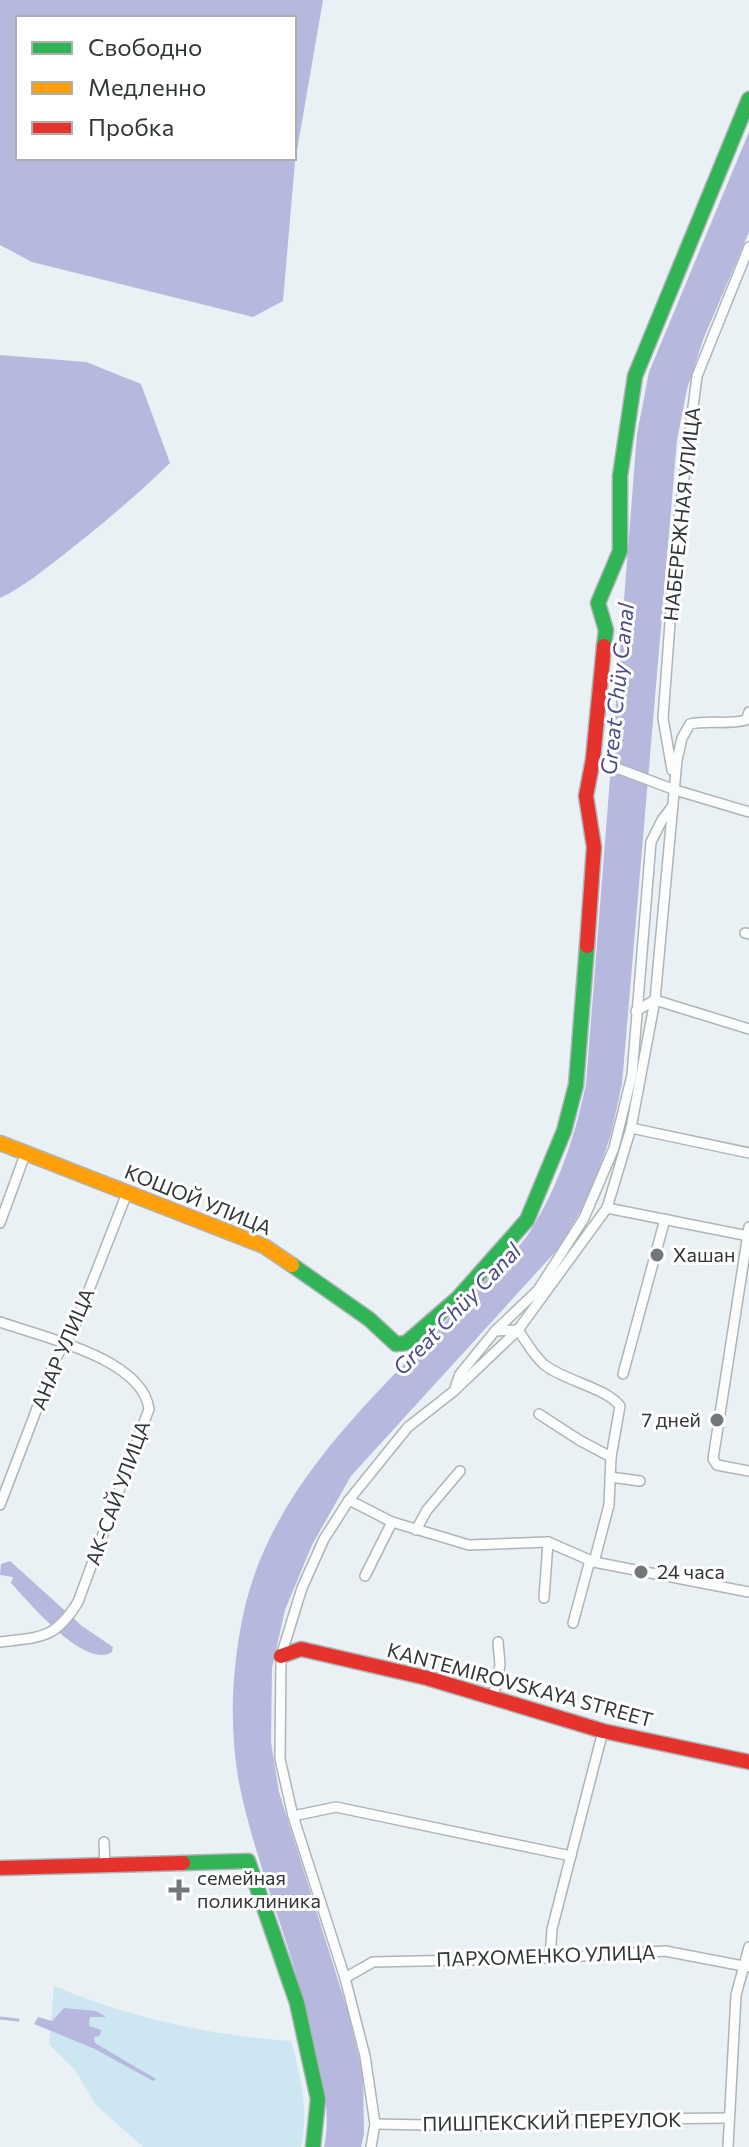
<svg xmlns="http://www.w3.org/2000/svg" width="749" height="2147" font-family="Commissioner,sans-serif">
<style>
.green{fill:#cee6f1}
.water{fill:#b6b9dd;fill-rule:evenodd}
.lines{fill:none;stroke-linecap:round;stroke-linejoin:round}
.stream{stroke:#b6b9dd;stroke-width:3}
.street-casing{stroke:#afb4b6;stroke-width:12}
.fast-casing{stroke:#afb4b6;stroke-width:17}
.slow-casing{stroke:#afb4b6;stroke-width:17}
.jam-casing{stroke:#afb4b6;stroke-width:17}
.street{stroke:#fcfdfd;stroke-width:9}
.fast{stroke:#30b455;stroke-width:14}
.slow{stroke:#ff9f0a;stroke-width:14}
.jam{stroke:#e5322d;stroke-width:14}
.poi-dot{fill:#72777a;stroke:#fff;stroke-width:3}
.labels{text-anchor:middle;stroke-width:6;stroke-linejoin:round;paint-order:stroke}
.street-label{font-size:20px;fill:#313638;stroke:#fff}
.poi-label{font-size:20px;fill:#313638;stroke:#fff;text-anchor:start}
.water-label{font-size:22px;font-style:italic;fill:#4c4988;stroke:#fff}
</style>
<rect width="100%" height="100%" fill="#eaf1f4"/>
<path class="green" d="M54 1986C128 2017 210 2036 291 2041 301 2077 309 2110 301 2147H143L95 2104 75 2070 49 2044Z"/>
<g class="water">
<path d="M0 0H323L295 162 283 301 253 317 32 262 0 245ZM18 18H294V158H18Z"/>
<path d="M749 132V232L703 340 687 389 677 440 622 1084 611 1134 592 1192 558 1249 351 1476 312 1545 285 1610 272 1668 271 1742 279 1792 349 2015 363 2075 364 2134 361 2147H324C332 2112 321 2074 313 2040 296 1957 261 1879 242 1797 228 1736 231 1671 244 1611 273 1482 379 1393 465 1301 485 1279 516 1254 531 1230 559 1185 575 1136 586 1084L637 434 649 372Z"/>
<path d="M0 355 86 362 141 384 170 463C135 497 100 526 62 556 42 571 22 588 0 598Z"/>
<path d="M10 1561 82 1626 113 1647 112 1652C85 1670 29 1602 11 1583L13 1577 0 1575 1 1564Z"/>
<path d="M64 2008 96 2011 106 2017H90L89 2026 101 2030 100 2036 94 2037 95 2043 156 2079 153 2081 95 2049 34 2024 38 2017 52 2021Z"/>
</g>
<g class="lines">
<path class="stream" d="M0 2018 18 2020"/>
<g class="street-casing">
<g id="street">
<path d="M593 759 675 790 749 812"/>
<path d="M672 770 663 718 676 541 697 376 749 247"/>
<path d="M745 933 749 934"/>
<path d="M636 1011 655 1000 749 1029"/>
<path d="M631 1128 749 1153"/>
<path d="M607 1208 749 1236"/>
<path d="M0 1223 26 1152"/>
<path d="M749 1227 713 1459 717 1465 749 1471"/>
<path d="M0 1322C42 1337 142 1358 149 1409L78 1602C55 1639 42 1637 0 1642"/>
<path d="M495 1331 518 1330C526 1341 535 1358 546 1366 566 1381 606 1388 620 1406L611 1457 609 1505 594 1562"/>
<path d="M623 1374 665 1219"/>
<path d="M455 1388 460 1374 495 1331 538 1290 584 1218 614 1148 632 1075 651 842 662 820 672 807"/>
<path d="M539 1414 579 1440 611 1457"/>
<path d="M610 1477 640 1481"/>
<path d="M349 1500 392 1522 469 1545 548 1542 594 1562 749 1592"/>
<path d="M0 1505 57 1356 76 1323 127 1193"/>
<path d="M416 1530 427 1510 460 1471"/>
<path d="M365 1576 392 1522"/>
<path d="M544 1598 548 1542"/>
<path d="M573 1623 590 1560"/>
<path d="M493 1698 500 1665 498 1642"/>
<path d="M293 1816 336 1807 571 1856"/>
<path d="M104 1842 105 1865"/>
<path d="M550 1958 552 1929 603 1731"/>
<path d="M345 1978 373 1962 550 1958 665 1951 749 1967"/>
<path d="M375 2124 477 2126 547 2120 729 2118"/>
<path d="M371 2147 375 2124 365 2056 345 1978 293 1816 280 1759 281 1656 302 1588 324 1539 349 1500 408 1427 454 1391 518 1330 607 1208 631 1128 655 1000 677 760 682 738 690 724C709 720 727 725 746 720L749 712"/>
<path d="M728 2147 736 1995 749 1947"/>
</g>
</g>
<g class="fast-casing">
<g id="fast">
<path d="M604 646 606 630 598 603 620 551V476L635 376 749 99"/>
<path d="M292 1265 369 1319 396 1344 406 1343 458 1298 527 1220 564 1131 576 1085 587 946"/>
<path d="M183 1863 248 1861 297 2003 318 2099 313 2147"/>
</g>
</g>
<g class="slow-casing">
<path id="slow" d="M0 1143 264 1246 292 1265"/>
</g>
<g class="jam-casing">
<g id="jam">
<path d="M587 946 594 847 586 796 593 759 604 646"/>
<path d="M281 1656 301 1649 427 1678 603 1731 749 1762"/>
<path d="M0 1868 183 1863"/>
</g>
</g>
<use href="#street" class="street"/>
<use href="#fast" class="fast"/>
<use href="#slow" class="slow"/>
<use href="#jam" class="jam"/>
</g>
<g class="poi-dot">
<circle cx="657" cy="1255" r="8"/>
<circle cx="717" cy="1420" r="8"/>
<circle cx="641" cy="1572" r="8"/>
<path d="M175 1878h8v8h8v8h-8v8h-8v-8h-8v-8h8z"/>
</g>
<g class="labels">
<g class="street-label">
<text transform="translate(682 514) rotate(-84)" y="7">НАБЕРЕЖНАЯ УЛИЦА</text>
<text transform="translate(198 1200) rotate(22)" y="7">КОШОЙ УЛИЦА</text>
<text transform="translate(63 1349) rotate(-67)" y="7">АНАР УЛИЦА</text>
<text transform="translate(118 1493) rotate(-70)" y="7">АК-САЙ УЛИЦА</text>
<text transform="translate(520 1685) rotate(15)" y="7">KANTEMIROVSKAYA STREET</text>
<text transform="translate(546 1956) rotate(-2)" y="7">ПАРХОМЕНКО УЛИЦА</text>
<text transform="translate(552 2122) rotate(-1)" y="7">ПИШПЕКСКИЙ ПЕРЕУЛОК</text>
</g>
<g class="poi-label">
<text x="673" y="1262">Хашан</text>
<text x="701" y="1427" text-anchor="end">7 дней</text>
<text x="657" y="1579">24 часа</text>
<text x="197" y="1885">семейная<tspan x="197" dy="23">поликлиника</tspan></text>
</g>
<g class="water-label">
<text transform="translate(617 689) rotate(-84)" y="8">Great Chüy Canal</text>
<text transform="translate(457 1309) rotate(-46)" y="8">Great Chüy Canal</text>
</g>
</g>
<rect x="16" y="16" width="280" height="144" fill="#ffffff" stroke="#adafaf" stroke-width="2"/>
<rect x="32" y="42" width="40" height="12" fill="#30b455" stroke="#adafaf" stroke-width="2"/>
<text x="88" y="56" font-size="24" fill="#313638">Свободно</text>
<rect x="32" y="82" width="40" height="12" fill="#ff9f0a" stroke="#adafaf" stroke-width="2"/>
<text x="88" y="96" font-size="24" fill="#313638">Медленно</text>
<rect x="32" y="122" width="40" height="12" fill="#e5322d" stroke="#adafaf" stroke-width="2"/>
<text x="88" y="136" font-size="24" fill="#313638">Пробка</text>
</svg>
